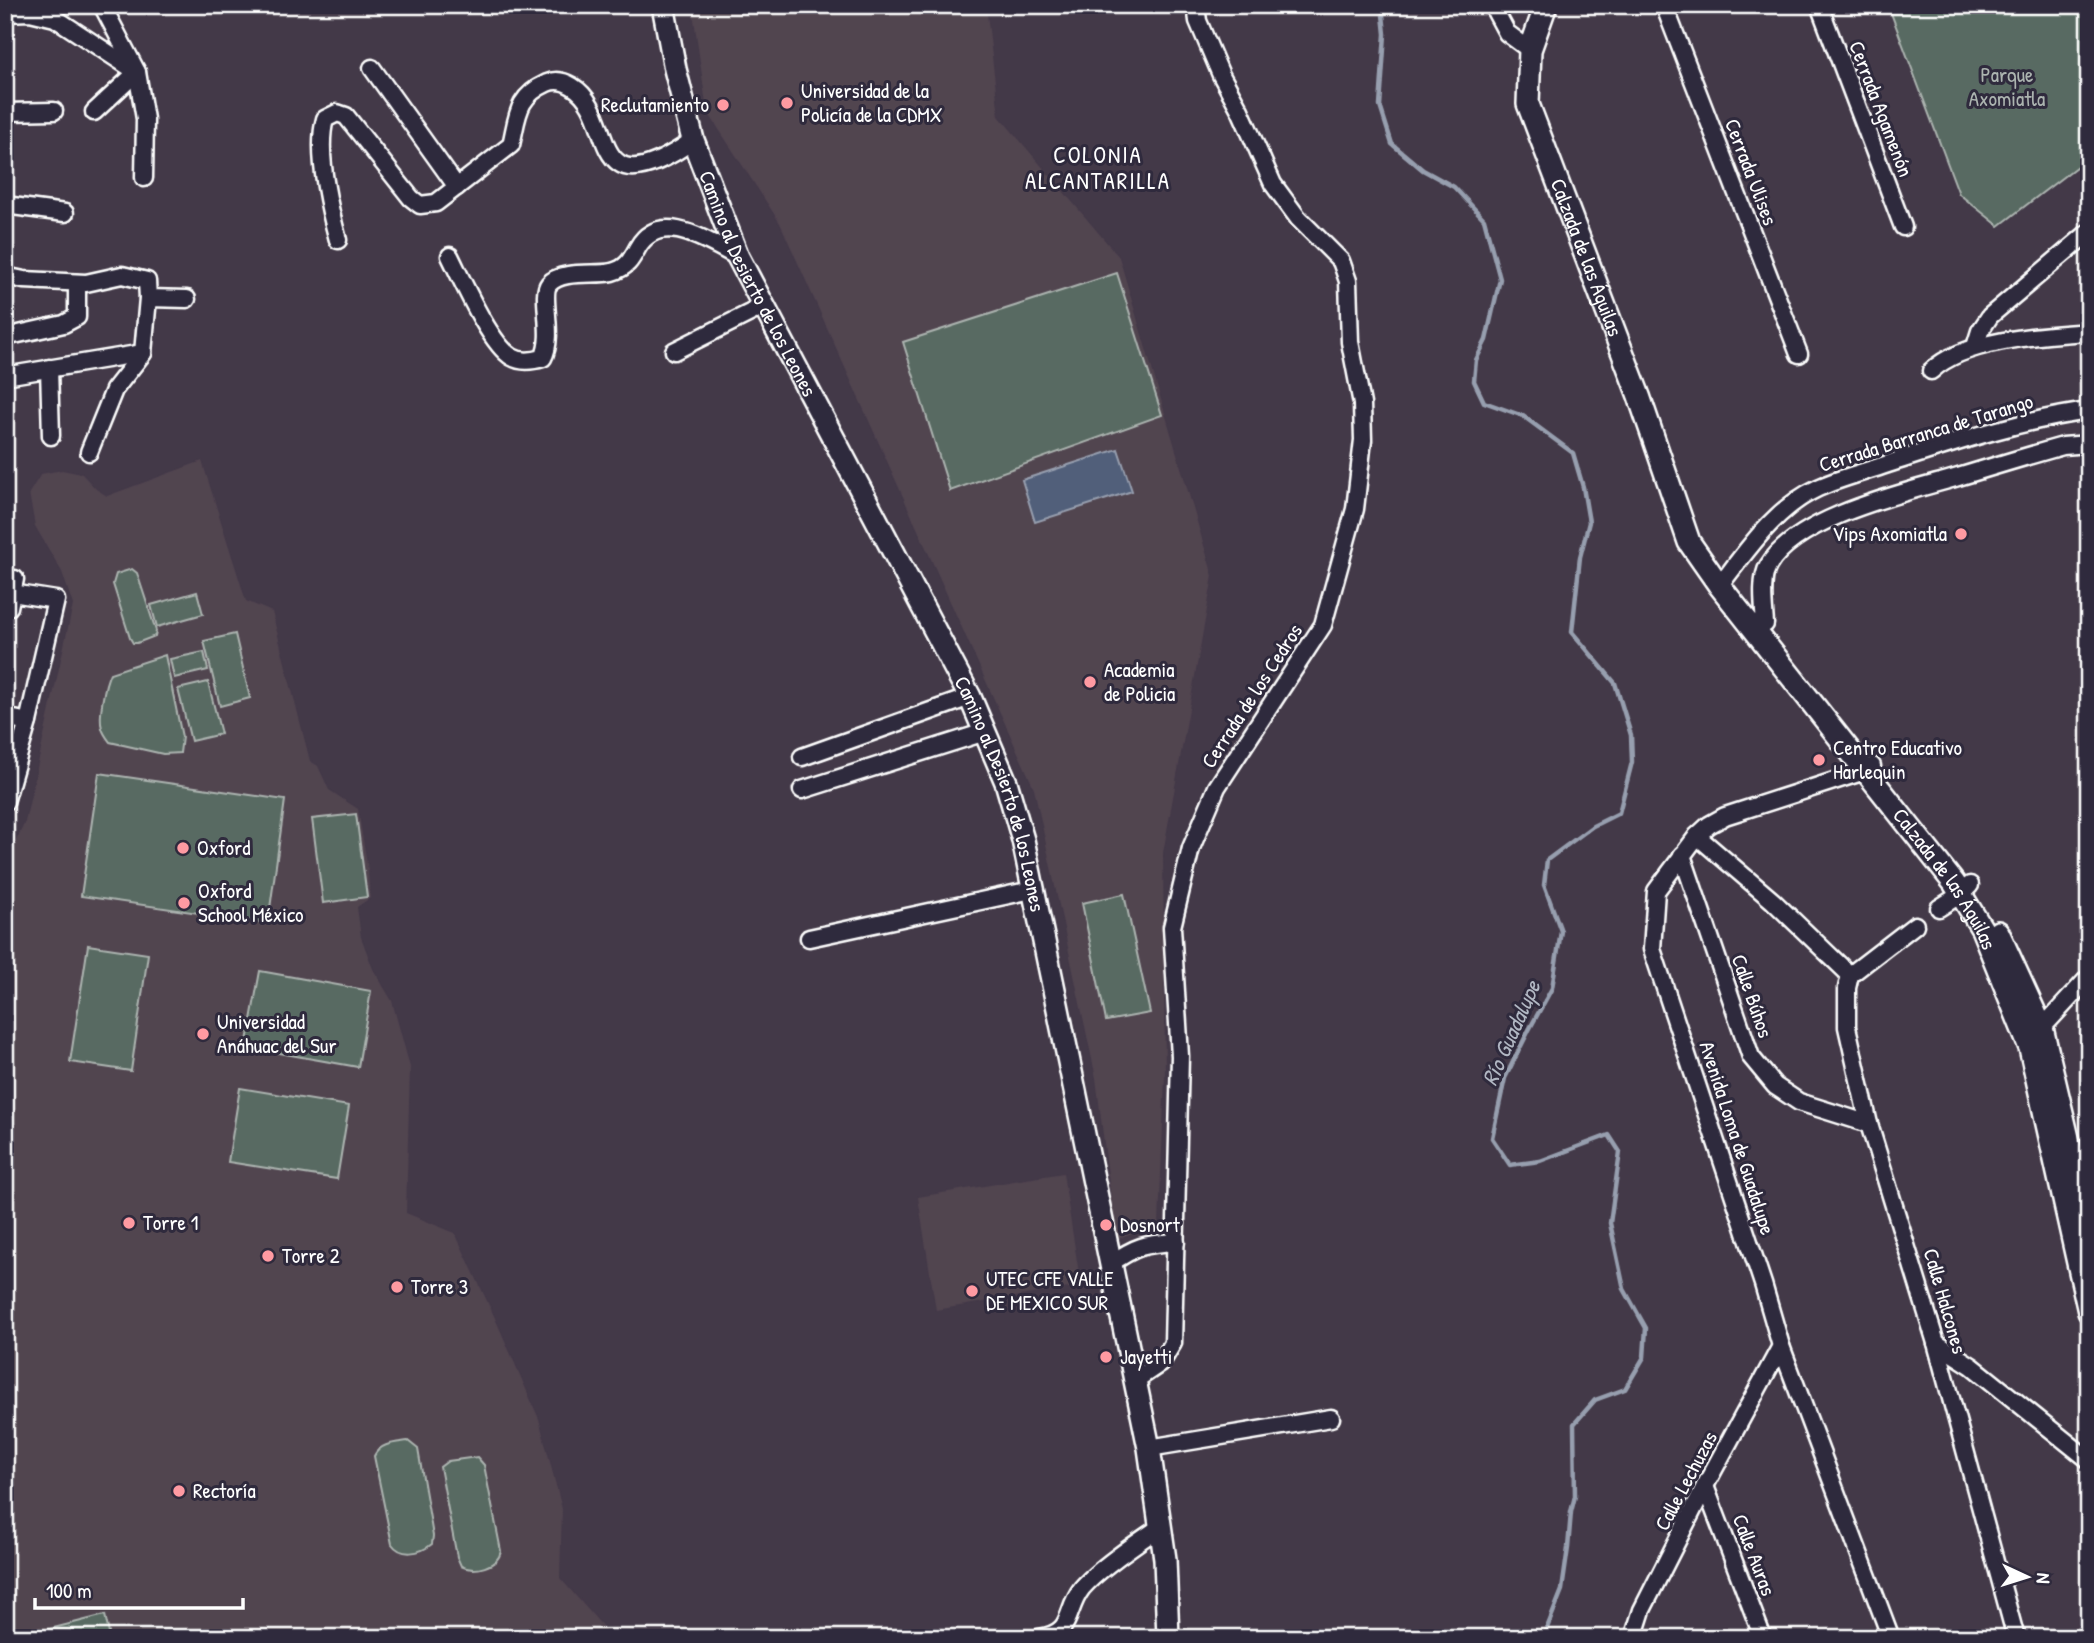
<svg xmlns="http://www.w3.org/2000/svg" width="2094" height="1643" font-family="'Patrick Hand',sans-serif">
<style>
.built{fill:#514450}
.green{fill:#596a62;stroke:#acb4b0;stroke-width:2}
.water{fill:#515f7a;stroke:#979faf;stroke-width:2}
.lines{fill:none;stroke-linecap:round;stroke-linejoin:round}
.stream{stroke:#979faf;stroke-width:4.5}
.minor-casing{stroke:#fff;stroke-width:21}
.secondary-casing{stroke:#fff;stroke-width:26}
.minor{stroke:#2f2a3d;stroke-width:16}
.secondary{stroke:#2f2a3d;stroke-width:21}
.poi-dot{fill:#ff9aa2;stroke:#2f2a3d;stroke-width:2.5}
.labels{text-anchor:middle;stroke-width:6;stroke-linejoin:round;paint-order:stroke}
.park-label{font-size:21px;fill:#acb4b0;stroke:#2f2a3d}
.poi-label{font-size:21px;fill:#fff;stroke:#2f2a3d;text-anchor:start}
.street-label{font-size:21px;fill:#fff;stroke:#2f2a3d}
.neighbourhood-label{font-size:23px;letter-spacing:2px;fill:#fff;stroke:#2f2a3d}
.water-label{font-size:23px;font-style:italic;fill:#b1b7c3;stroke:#2f2a3d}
</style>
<rect width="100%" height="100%" fill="#433948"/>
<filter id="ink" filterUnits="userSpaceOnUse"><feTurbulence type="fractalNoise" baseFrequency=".0143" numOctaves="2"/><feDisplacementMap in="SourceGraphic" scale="14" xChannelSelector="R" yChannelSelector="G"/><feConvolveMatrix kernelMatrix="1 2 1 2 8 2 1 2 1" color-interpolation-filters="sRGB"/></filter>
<g filter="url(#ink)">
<g class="built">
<path d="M692 5H986L999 116 1119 257 1213 576 1163 853 1165 1075 1159 1224 1116 1240 1096 1078 1034 788 780 223 707 111Z"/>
<path d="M202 461 246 601 272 612 310 761 318 766 329 790 358 809 368 870 370 898 357 907 361 937 373 969 392 1001 410 1067 406 1213 455 1233 495 1318 539 1419 562 1509 560 1578 604 1628 606 1638H5V864L25 822 73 605 62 572 35 526 29 493 41 474 62 470 82 474 96 489 107 496Z"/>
<path d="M1063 1173 1081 1286 936 1310 918 1197Z"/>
</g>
<g class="green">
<path d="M1888 5H2089V157L1999 226 1959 194Z"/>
<path d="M1117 273 1162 415 950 491 903 342Z"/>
<path d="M132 569 137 573 156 631 155 636 137 643H133L130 638 113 584 116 574Z"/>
<path d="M197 592 203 614 157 627 151 605Z"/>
<path d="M235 634 250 698 220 706 204 641Z"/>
<path d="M204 652 208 670 174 678 170 659Z"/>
<path d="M165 655 182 737 180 753 163 754 110 742C107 738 103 733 102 728 98 717 105 683 110 673Z"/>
<path d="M208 682 221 734 191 741 178 689Z"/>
<path d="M99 773 285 800 268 923 81 896Z"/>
<path d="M356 814 367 897 323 903 312 819Z"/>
<path d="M1124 894 1150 1013 1106 1021 1082 903Z"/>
<path d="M88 945 148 954 131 1071 70 1062Z"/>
<path d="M260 971 371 991 358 1067 246 1047Z"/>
<path d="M240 1088 349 1106 337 1179 228 1162Z"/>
<path d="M408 1441 418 1449 433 1536 432 1544C420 1554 401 1557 392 1544L374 1456C380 1443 395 1443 408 1441Z"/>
<path d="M477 1457 484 1465 501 1551C498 1567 474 1573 461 1566L457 1557 440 1467 448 1461Z"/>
<path d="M105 1615 110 1638H14Z"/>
</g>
<path class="water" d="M1118 449 1132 491 1035 522 1022 480Z"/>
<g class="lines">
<path class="stream" d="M1382 5 1385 34 1380 106 1392 144 1423 170 1454 187 1484 219 1500 279 1486 340 1476 360 1474 381 1484 402 1523 416 1573 453 1583 487 1589 522 1580 557 1572 632 1615 683 1631 735 1632 762 1619 813 1593 826 1547 860 1544 885 1561 931 1552 988 1529 1030 1505 1078 1492 1138 1510 1165 1540 1161 1609 1135 1620 1152 1610 1223 1624 1289 1646 1328 1644 1357 1625 1389 1595 1400 1574 1424 1575 1496 1571 1512 1568 1548 1562 1590 1543 1638"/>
<g class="minor-casing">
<g id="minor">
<path d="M102 5 137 72 145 119 144 178"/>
<path d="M1492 5 1507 33 1530 50"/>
<path d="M1664 5 1799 354"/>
<path d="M1819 5 1903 227"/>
<path d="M5 13 30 12 55 18 137 72 94 112"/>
<path d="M372 68 457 187"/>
<path d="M5 112 54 111"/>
<path d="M5 205 65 213"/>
<path d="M338 240C329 207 316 151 325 119L337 113 346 116 411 198 420 205 436 203 511 145C518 116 516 97 547 83 556 79 564 81 572 86 602 104 598 149 619 163 638 177 677 152 693 140"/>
<path d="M450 256C462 280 490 344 512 357 522 363 533 361 543 358 555 336 540 295 549 284 562 269 596 276 612 272 627 268 631 260 638 247 661 208 710 243 738 257"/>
<path d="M5 276 24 280 86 283 122 275 147 281 148 298 143 353"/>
<path d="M148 298 187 299"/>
<path d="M5 337 64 324 77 317V283"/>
<path d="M1975 347 1980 331 1990 316 2089 232"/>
<path d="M674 351 764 306"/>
<path d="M49 368 51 436"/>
<path d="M1931 371C1964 339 2044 335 2089 332"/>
<path d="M5 376 143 353"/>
<path d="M89 452 114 390 143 353"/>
<path d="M1727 576C1752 543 1779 506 1818 488 1840 478 1865 472 1888 464 1953 443 2021 420 2089 411"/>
<path d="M5 605 9 607 15 579"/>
<path d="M1765 624C1764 608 1760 580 1768 566 1797 517 1903 493 1955 478 1991 467 2027 456 2063 446L2089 444"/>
<path d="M5 717 28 722"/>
<path d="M802 757 970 697"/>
<path d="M1872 766 1865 771 1725 816 1709 825 1697 836 1656 891 1652 949 1763 1284 1781 1346 1891 1638"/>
<path d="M802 790 985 732"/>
<path d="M5 802 28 722 56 600 12 593"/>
<path d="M1697 836 1773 901 1850 975"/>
<path d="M1682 855 1751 1057 1775 1086 1799 1102 1869 1124"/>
<path d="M1939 908 1961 894 1970 885"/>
<path d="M1915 925 1850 975 1847 988V1027L1869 1124 1936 1343 2016 1638"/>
<path d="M809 938 1032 890"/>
<path d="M2037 1037 2042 1028 2089 977"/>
<path d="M1110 1264C1136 1246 1144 1244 1176 1242"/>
<path d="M1936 1343 1972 1366 2089 1460"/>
<path d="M1136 1380 1161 1363 1173 1343 1180 1056 1172 927 1191 848 1217 787 1323 625 1355 509 1363 440 1362 404 1350 342 1348 281 1341 261 1298 218 1273 184 1240 110 1221 75 1198 21 1196 5"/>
<path d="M1149 1448 1331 1418"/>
<path d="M1705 1486 1763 1638"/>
<path d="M1039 1638C1075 1633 1064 1611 1082 1588 1099 1568 1138 1542 1160 1527"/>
<path d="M1636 1638 1635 1632 1642 1610 1705 1486 1781 1346"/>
</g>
</g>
<g class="secondary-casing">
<g id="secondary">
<path id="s1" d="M663 5 675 69 693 140 738 257 970 697 1006 782 1023 840 1149 1448 1165 1559 1168 1638"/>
<path id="s2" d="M1546 5 1530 50 1528 104 1639 396 1689 542 1719 585 1954 883 1982 929 2030 1048 2089 1312"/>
<path d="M1998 932 2042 1028 2089 1227"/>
</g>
</g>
<use href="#minor" class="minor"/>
<use href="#secondary" class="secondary"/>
</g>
</g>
<g class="poi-dot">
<circle cx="787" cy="103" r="7"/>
<circle cx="723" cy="105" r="7"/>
<circle cx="1961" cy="534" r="7"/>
<circle cx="1090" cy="682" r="7"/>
<circle cx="1819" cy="760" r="7"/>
<circle cx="183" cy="848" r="7"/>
<circle cx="184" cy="903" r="7"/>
<circle cx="203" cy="1034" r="7"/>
<circle cx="129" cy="1223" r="7"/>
<circle cx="1106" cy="1225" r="7"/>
<circle cx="268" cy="1256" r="7"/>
<circle cx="397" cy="1287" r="7"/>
<circle cx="972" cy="1291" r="7"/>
<circle cx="1106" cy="1357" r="7"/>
<circle cx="179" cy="1491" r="7"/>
</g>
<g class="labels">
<g class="park-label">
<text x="2007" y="82">Parque<tspan x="2007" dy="24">Axomiatla</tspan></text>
</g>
<g class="poi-label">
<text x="801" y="98">Universidad de la<tspan x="801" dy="24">Policía de la CDMX</tspan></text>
<text x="709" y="112" text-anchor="end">Reclutamiento</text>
<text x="1947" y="541" text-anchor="end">Vips Axomiatla</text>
<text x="1104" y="677">Academia<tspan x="1104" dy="24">de Policia</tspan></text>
<text x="1833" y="755">Centro Educativo<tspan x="1833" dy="24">Harlequin</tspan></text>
<text x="197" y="855">Oxford</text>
<text x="198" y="898">Oxford<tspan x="198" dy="24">School México</tspan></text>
<text x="217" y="1029">Universidad<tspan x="217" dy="24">Anáhuac del Sur</tspan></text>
<text x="143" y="1230">Torre 1</text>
<text x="1120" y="1232">Dosnort</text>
<text x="282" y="1263">Torre 2</text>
<text x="986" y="1286">UTEC CFE VALLE<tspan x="986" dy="24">DE MEXICO SUR</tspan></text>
<text x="411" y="1294">Torre 3</text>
<text x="1120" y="1364">Jayetti</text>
<text x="193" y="1498">Rectoría</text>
</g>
<g class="street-label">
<text transform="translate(1881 109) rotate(69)" y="7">Cerrada Agamenón</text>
<text transform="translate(1751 172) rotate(69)" y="7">Cerrada Ulises</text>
<text dy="7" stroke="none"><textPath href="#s2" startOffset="266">Calzada de las Águilas</textPath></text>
<text dy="7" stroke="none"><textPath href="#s1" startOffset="296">Camino al Desierto de los Leones</textPath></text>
<text transform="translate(1926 433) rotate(-17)" y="7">Cerrada Barranca de Tarango</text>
<text transform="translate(1252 696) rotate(-57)" y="7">Cerrada de los Cedros</text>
<text dy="7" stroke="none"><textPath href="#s1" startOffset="863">Camino al Desierto de los Leones</textPath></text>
<text dy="7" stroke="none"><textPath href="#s2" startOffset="992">Calzada de las Águilas</textPath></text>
<text transform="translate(1752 996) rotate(71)" y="7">Calle Búhos</text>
<text transform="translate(1737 1138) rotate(72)" y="7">Avenida Loma de Guadalupe</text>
<text transform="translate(1945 1301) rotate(74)" y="7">Calle Halcones</text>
<text transform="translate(1686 1481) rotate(-62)" y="7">Calle Lechuzas</text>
<text transform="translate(1754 1555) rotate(69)" y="7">Calle Auras</text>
</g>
<g class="neighbourhood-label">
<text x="1098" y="163">COLONIA<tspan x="1098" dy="26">ALCANTARILLA</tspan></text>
</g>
<g class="water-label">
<text transform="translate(1511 1033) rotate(-66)" y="8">Río Guadalupe</text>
</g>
</g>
<rect width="2094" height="1643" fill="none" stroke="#2f2a3d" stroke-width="28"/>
<rect x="14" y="14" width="2066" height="1615" fill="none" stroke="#fff" stroke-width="2.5" filter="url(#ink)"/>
<g transform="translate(2027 1577) rotate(94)" stroke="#2f2a3d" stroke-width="5" paint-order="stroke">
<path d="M0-5L12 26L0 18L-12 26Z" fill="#ffffff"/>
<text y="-10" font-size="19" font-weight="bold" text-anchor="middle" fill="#ffffff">N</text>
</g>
<path d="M35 1598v10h208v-10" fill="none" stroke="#ffffff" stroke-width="3.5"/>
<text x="46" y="1598" font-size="21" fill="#ffffff" stroke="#2f2a3d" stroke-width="5" paint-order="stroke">100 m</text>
</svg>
